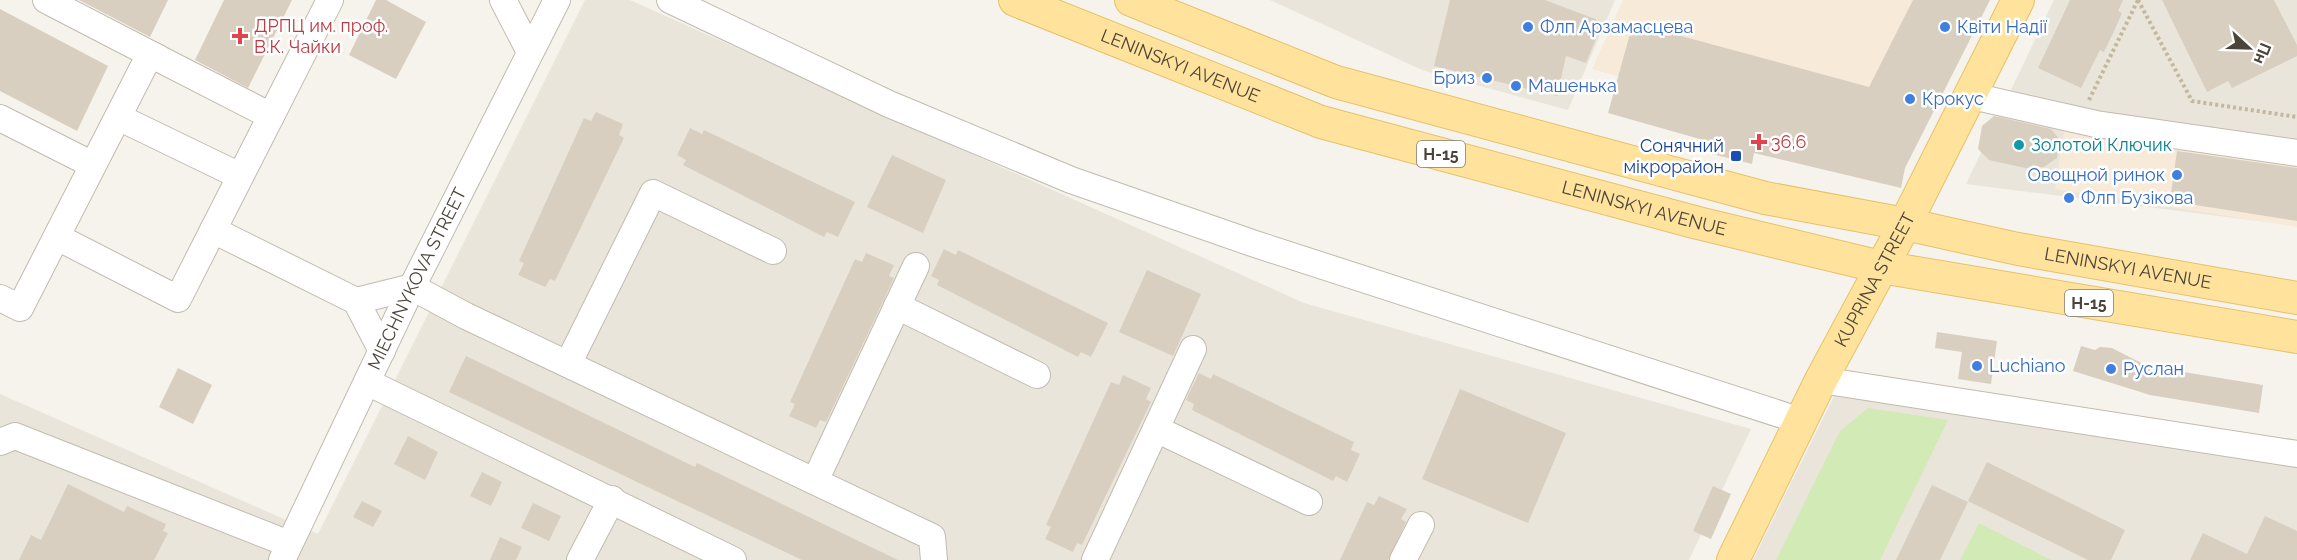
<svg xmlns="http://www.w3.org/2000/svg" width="2297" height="560" font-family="Raleway,sans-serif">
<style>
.residential{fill:#eae5da}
.commercial{fill:#f7ead8}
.green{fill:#d2eab5}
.building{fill:#d8cfc1}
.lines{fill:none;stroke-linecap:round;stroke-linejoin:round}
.minor-casing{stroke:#c2bbae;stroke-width:28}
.major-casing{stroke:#e6c16a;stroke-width:34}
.path{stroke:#c4b79f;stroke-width:4;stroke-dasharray:3 3;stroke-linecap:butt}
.minor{stroke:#fff;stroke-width:26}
.major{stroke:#ffe39c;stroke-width:32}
.shop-dot{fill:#3f7fe0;stroke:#fff;stroke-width:2}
.health-dot{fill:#e0444e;stroke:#fff;stroke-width:2}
.culture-dot{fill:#0f9aa8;stroke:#fff;stroke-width:2}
.transit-dot{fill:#1a4fb4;stroke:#fff;stroke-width:2}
.labels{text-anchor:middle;stroke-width:5;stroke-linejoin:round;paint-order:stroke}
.shield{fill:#fff;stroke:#817c74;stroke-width:1.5}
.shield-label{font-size:16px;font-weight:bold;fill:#4b4439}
.health-label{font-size:18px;fill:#be3a42;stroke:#fff;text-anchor:start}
.shop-label{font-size:18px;fill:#366cbe;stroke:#fff;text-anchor:start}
.street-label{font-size:18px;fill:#4b4439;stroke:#fff}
.culture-label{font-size:18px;fill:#0d838f;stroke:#fff;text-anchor:start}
.transit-label{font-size:18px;fill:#164399;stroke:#fff;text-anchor:end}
</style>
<rect width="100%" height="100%" fill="#f6f3ec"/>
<g class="residential">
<path d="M585 0H630L1304 303 1751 429 1689 560H0V394L318 534Z"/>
<path d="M1270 0H1615L1568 110 1422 70Z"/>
<path d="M2054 0H2297V226L1966 184Z"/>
<path d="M1835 394 2297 463V560H1753Z"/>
</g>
<g class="commercial">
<path d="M1623 0H1973L1894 155 1592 69Z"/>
<path d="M2065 125 2297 162V227L2055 189Z"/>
</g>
<g class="green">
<path d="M1868 408 1948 420 1880 560H1776L1840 431Z"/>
<path d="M1979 523 2051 560H1960Z"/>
</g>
<g class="building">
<path d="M79 0H168L150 37Z"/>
<path d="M224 0H292L248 88 195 60Z"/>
<path d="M376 0H386L426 22 396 79 349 55Z"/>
<path d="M1450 0H1545L1603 22 1586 63 1566 56 1557 96 1434 66Z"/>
<path d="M1913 0H1990L1905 168 1901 188 1754 153 1752 164 1712 154 1714 143 1608 113 1633 23 1869 87Z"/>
<path d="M2070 0H2123L2118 11 2122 13 2115 29 2104 52 2100 50 2081 88 2038 68Z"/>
<path d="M2162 0H2274L2297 45V56L2232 88 2228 81 2207 92Z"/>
<path d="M0 9 108 66 77 131 0 91Z"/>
<path d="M596 112 623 124 619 135 624 138 555 281 550 279 545 287 518 275 524 263 519 261 584 118 591 121Z"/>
<path d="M1994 116 2051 129 2060 140 2057 158 2044 167 2025 168 1989 160 1978 149 1982 126Z"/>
<path d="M690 128 702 134 704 130 855 202 838 237 827 232 824 237 683 165 686 160 677 155Z"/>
<path d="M2177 151 2297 168V221L2170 201Z"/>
<path d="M892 155 946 180 923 233 867 207Z"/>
<path d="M944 249 956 255 958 250 1108 323 1091 357 1081 352 1078 357 937 285 939 280 931 276Z"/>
<path d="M866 253 894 265 889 276 894 278 826 422 820 420 816 428 789 416 795 404 790 402 855 259 862 262Z"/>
<path d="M1147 270 1201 294 1173 356 1119 332Z"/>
<path d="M1937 332 1997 341 1991 384 1958 379 1962 352 1935 348Z"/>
<path d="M2081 346 2095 350 2100 347 2112 348 2147 366 2263 385 2259 413 2150 395 2073 371Z"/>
<path d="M466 356 695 467 697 463 898 560H802L658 492 449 392Z"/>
<path d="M178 368 212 385 193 424 159 407Z"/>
<path d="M1199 373 1211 379 1213 374 1354 442 1351 450 1360 454 1347 482 1336 476 1333 481 1192 410 1194 404 1186 400Z"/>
<path d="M1123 375 1151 388 1146 399 1151 402 1082 545 1077 543 1073 552 1045 539 1051 527 1046 525 1111 382 1119 385Z"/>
<path d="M1460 389 1566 433 1528 523 1422 479Z"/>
<path d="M408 436 438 452 425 480 394 464Z"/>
<path d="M1987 462 2125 530 2111 560H2088L1968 501Z"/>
<path d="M482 472 502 482 491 506 470 496Z"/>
<path d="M68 484 124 512 127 506 166 524 163 531 168 533 154 560H19L31 535 41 540Z"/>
<path d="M1932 485 1968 502 1940 560H1896Z"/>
<path d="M1713 486 1731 494 1711 539 1693 531Z"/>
<path d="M1379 496 1407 509 1401 519 1406 522 1388 560H1340L1367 502 1374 505Z"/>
<path d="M362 501 382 511 373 527 353 517Z"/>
<path d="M533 503 561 516 549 541 521 528Z"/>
<path d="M2265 516 2297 531V560H2190L2203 533 2247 554Z"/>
<path d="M500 537 522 547 516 560H490Z"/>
</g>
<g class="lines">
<g class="minor-casing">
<g id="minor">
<path d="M46 0 158 58"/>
<path d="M503 0 530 52"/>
<path d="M670 0 889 104 1071 180 1255 244 1801 421"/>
<path d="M1972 96 2096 124 2297 153"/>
<path d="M118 117 240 176"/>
<path d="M0 118 93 165"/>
<path d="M213 230 356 301"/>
<path d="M57 237 178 299 330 0"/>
<path d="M0 298 20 308 150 54 271 116"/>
<path d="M897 306 1037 375"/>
<path d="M382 351 356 301 412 287 466 316 932 537 934 560"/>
<path d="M568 364 653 193 773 251"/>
<path d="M1821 380 2297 454"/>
<path d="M367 382 733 560"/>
<path d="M1156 429 1309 502"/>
<path d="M0 442 15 436 289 544"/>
<path d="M815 481 916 266"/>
<path id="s1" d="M282 560 412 287 557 0"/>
<path d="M580 560 612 499"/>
<path d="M1095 560 1193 349"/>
<path d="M1403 560 1421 525"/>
</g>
</g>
<g class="major-casing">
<g id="major">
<path id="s2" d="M1015 0 1321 122 1698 223 1881 267 2297 337"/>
<path id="s3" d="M1131 0 1336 82 1765 198 1905 224 2018 249 2297 298"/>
<path id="s4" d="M1733 560 1821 380 1905 224 2018 0"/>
</g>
</g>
<g class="path">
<path d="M2138 0 2192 101 2297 117"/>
<path d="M2089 100 2138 0"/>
</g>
<use href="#minor" class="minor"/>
<use href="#major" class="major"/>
</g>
<g class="shop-dot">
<circle cx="1528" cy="27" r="6"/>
<circle cx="1945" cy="27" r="6"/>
<circle cx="1487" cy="78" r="6"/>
<circle cx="1516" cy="86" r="6"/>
<circle cx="1910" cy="99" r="6"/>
<circle cx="2177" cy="175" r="6"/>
<circle cx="2069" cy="198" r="6"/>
<circle cx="1977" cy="366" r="6"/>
<circle cx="2111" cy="369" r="6"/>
</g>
<g class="health-dot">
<path d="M237 27h6v6h6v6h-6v6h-6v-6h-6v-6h6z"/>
<path d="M1756 133h6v6h6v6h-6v6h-6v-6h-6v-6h6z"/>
</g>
<circle class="culture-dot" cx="2019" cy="145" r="6"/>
<rect class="transit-dot" x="1730" y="150" width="12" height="12" rx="3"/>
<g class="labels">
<g class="shield">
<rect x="1417" y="141" width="48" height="26" rx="4.5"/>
<rect x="2065" y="290" width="48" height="26" rx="4.5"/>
</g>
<g class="shield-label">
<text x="1441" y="160">Н-15</text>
<text x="2089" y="309">Н-15</text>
</g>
<g class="health-label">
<text x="254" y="32">ДРПЦ им. проф.<tspan x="254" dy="21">В.К. Чайки</tspan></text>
<text x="1771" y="148">36,6</text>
</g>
<g class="shop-label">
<text x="1540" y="33">Флп Арзамасцева</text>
<text x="1957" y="33">Квіти Надії</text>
<text x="1475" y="84" text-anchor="end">Бриз</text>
<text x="1528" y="92">Машенька</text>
<text x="1922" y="105">Крокус</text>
<text x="2165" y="181" text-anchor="end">Овощной ринок</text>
<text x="2081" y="204">Флп Бузікова</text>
<text x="1989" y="372">Luchiano</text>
<text x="2123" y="375">Руслан</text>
</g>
<g class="street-label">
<text dy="6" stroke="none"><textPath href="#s2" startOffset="178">LENINSKYI AVENUE</textPath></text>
<text dy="6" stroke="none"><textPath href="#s2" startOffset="664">LENINSKYI AVENUE</textPath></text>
<text dy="6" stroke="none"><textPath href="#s3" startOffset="1035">LENINSKYI AVENUE</textPath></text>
<text dy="6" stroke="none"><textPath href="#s1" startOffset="312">MIECHNYKOVA STREET</textPath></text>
<text dy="6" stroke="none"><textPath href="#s4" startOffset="314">KUPRINA STREET</textPath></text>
</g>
<g class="culture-label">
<text x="2031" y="151">Золотой Ключик</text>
</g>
<g class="transit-label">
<text x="1724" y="152">Сонячний<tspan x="1724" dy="21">мікрорайон</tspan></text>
</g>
</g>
<g transform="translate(2249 48) rotate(112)" stroke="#ffffff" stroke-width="4.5" paint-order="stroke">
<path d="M0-4.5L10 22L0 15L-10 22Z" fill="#4b4439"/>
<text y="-9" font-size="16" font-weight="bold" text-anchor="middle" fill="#4b4439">Пн</text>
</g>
</svg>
